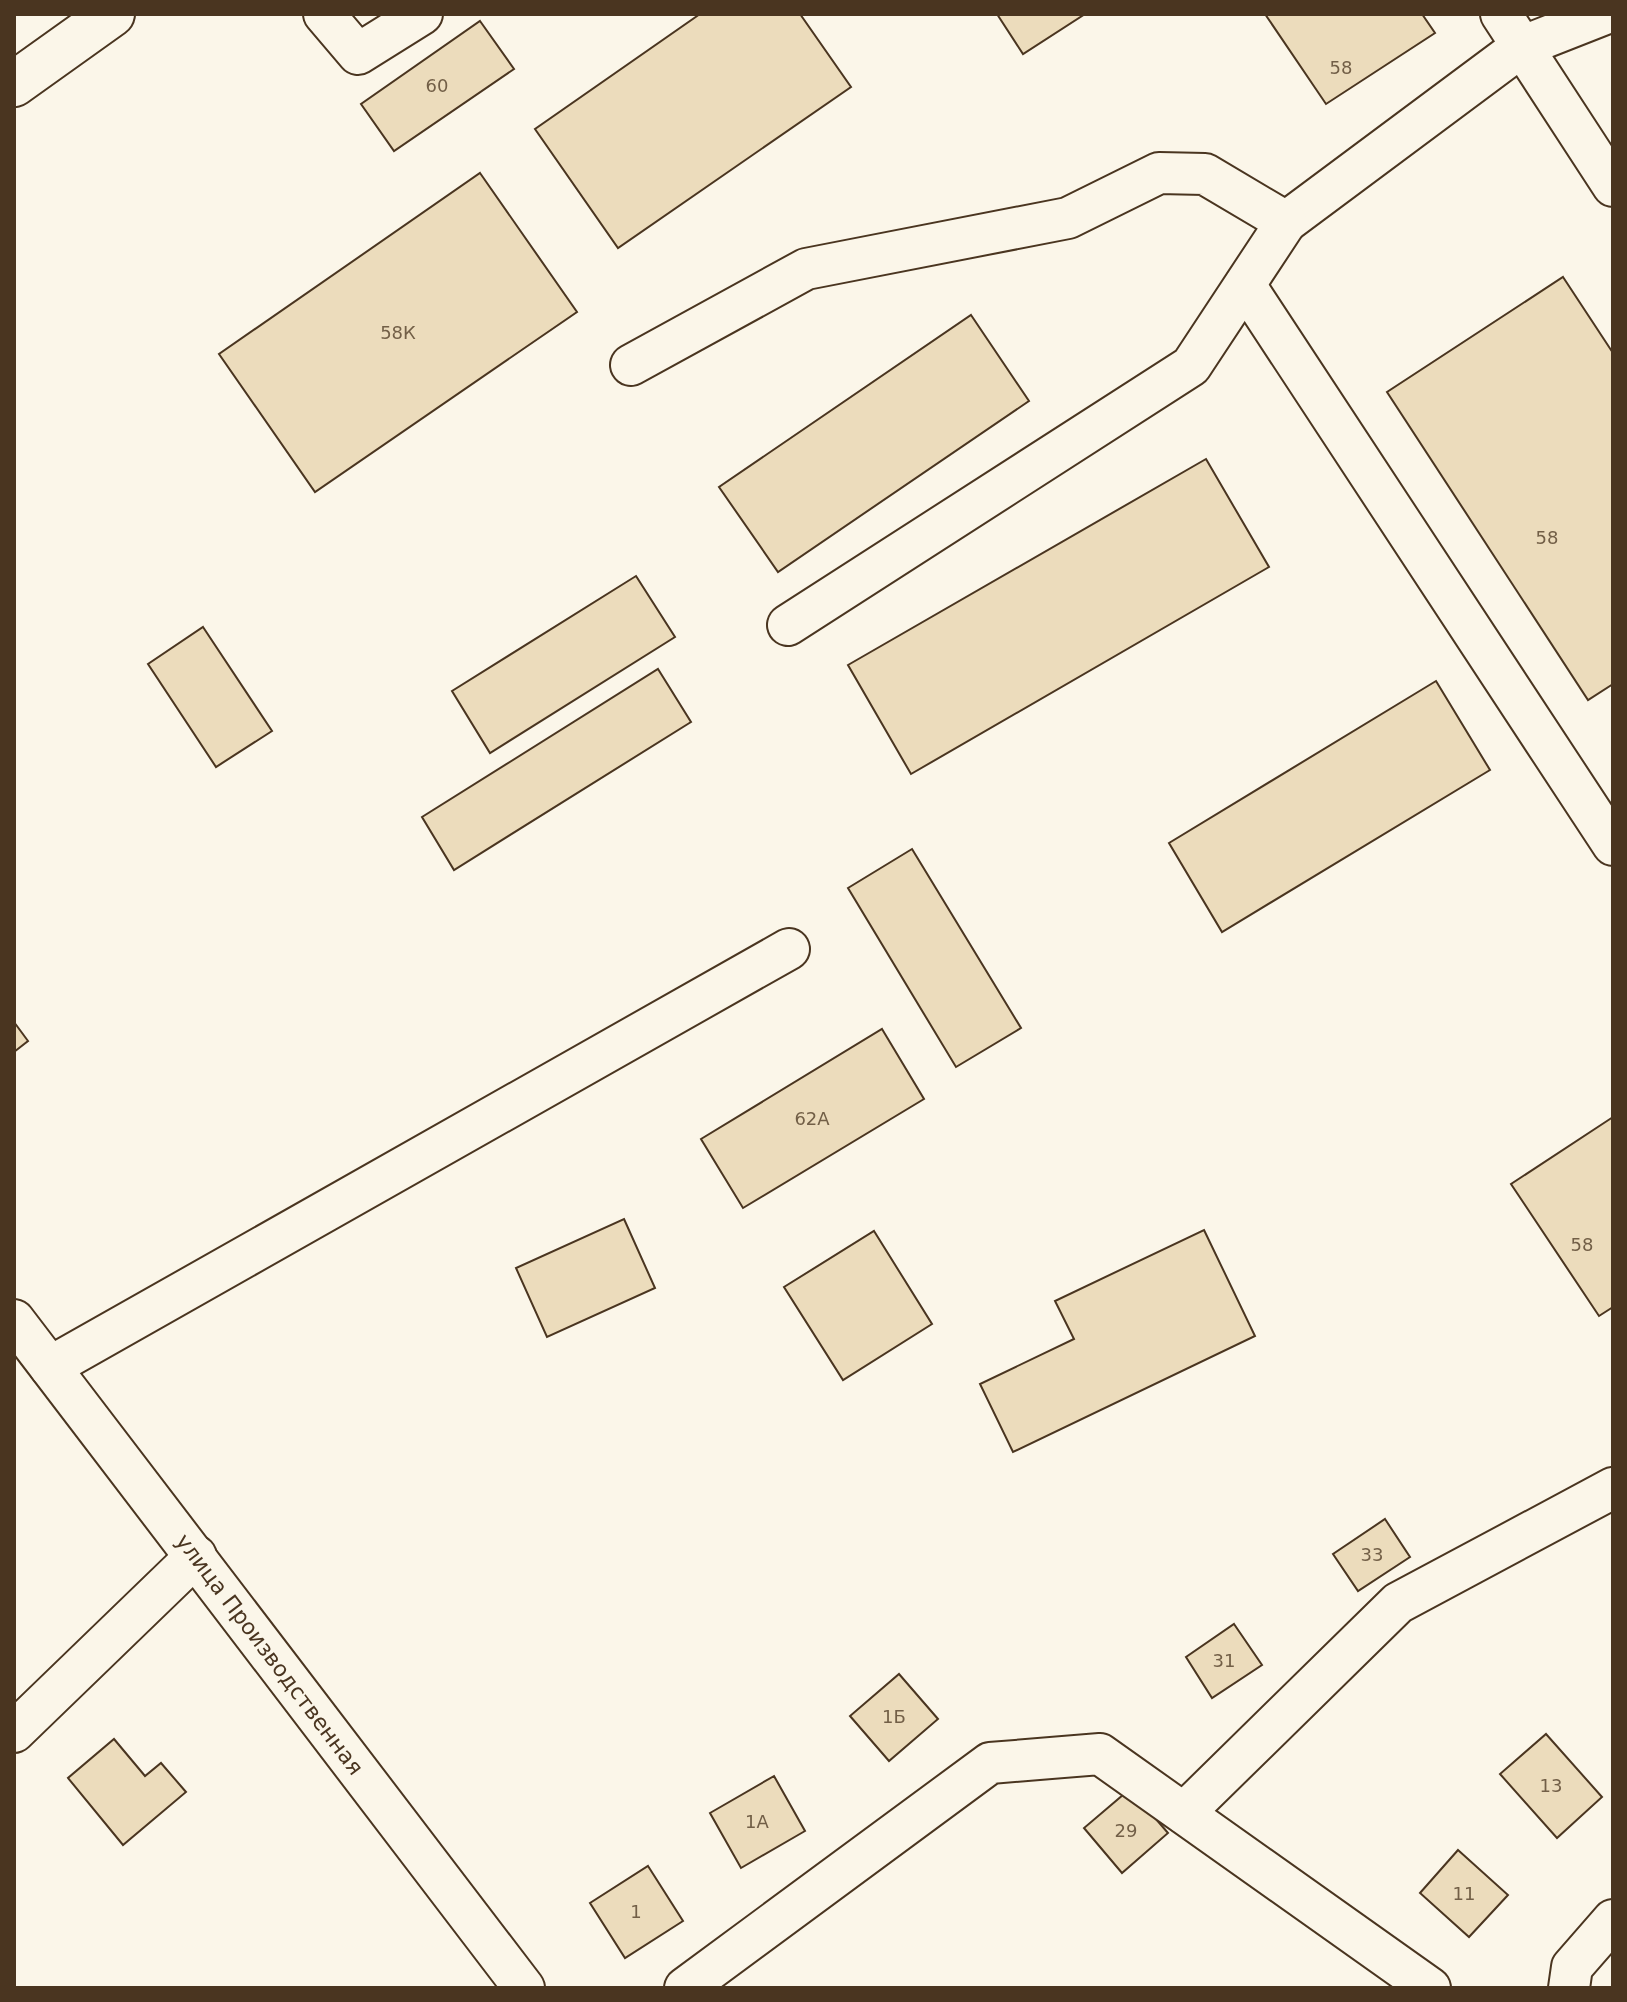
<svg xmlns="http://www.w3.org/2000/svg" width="1627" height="2002" font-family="'DejaVu Sans',sans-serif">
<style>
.building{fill:#ecdcbc;stroke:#4a3520;stroke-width:2}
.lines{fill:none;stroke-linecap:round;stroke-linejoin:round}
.minor-casing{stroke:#4a3520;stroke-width:44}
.highway-casing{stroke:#4a3520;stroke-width:48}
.minor{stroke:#fbf6e9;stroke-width:40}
.highway{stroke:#fbf6e9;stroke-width:44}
.labels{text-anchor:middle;stroke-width:6;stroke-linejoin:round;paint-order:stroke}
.number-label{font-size:18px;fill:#725f47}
.street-label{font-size:22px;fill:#4a3520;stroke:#fbf6e9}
</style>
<rect width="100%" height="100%" fill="#fbf6e9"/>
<g class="building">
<path d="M700 14H800L851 87 618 248 535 129Z"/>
<path d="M997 14H1085L1023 54Z"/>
<path d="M1265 14H1422L1435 33 1326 104Z"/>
<path d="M480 21 514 69 394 151 361 104Z"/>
<path d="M480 173 577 312 315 492 219 354Z"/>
<path d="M1563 277 1613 353V684L1588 700 1387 392Z"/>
<path d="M971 315 1029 401 778 572 719 487Z"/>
<path d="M1206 459 1269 567 911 774 848 665Z"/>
<path d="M636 576 675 637 490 753 452 691Z"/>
<path d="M203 627 272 731 216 767 148 664Z"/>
<path d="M658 669 691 722 454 870 422 817Z"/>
<path d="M1436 681 1490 770 1222 932 1169 843Z"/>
<path d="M912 849 1021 1028 956 1067 848 888Z"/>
<path d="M14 1022 28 1041 14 1052Z"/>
<path d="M882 1029 924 1099 743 1208 701 1139Z"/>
<path d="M1613 1117V1307L1599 1316 1511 1184Z"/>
<path d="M624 1219 655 1288 547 1337 516 1268Z"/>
<path d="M1204 1230 1255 1336 1013 1452 980 1384 1074 1339 1055 1301Z"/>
<path d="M874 1231 932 1324 843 1380 784 1287Z"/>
<path d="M1385 1519 1410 1557 1358 1591 1333 1554Z"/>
<path d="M1234 1624 1262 1665 1212 1698 1186 1657Z"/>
<path d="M899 1674 938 1719 889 1761 850 1716Z"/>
<path d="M1546 1734 1602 1797 1557 1838 1500 1774Z"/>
<path d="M114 1739 145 1776 161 1763 186 1792 123 1845 68 1778Z"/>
<path d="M774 1776 805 1831 741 1868 710 1813Z"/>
<path d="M1130 1789 1168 1833 1122 1873 1084 1828Z"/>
<path d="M1458 1850 1508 1895 1469 1937 1420 1893Z"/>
<path d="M648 1866 683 1921 625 1958 590 1903Z"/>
</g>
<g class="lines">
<g class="minor-casing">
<g id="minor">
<path d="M324 14 358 54 422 14"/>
<path d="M1501 14 1613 186"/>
<path d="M1245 285 1613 845"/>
<path d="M631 365 806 269 1068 218 1159 173 1205 174 1286 222 1521 47 1605 14"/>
<path d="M788 625 1191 366 1286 222"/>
<path d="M14 1320 524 1988"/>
<path d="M50 1367 789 949"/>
<path d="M14 1732 196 1556"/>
<path d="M1184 1813 1398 1603 1613 1488"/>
<path d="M685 1988 990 1763 1100 1754 1430 1988"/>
<path d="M1569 1988 1572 1967 1613 1920"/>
</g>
</g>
<g class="highway-casing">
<path id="highway" d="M14 84 112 14"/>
</g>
<use href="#minor" class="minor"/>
<use href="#highway" class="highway"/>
</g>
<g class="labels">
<g class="number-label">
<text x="1341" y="74">58</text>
<text x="437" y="92">60</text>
<text x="398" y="339">58К</text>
<text x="1547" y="544">58</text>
<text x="812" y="1125">62А</text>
<text x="1582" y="1251">58</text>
<text x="1372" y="1561">33</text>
<text x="1224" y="1667">31</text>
<text x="894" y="1723">1Б</text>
<text x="1551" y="1792">13</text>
<text x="757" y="1828">1А</text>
<text x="1126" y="1837">29</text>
<text x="1464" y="1900">11</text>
<text x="636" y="1918">1</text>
</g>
<g class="street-label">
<text transform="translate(270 1654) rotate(53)" y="8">улица Производственная</text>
</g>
</g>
<rect width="1627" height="2002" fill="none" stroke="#4a3520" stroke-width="32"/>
</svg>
